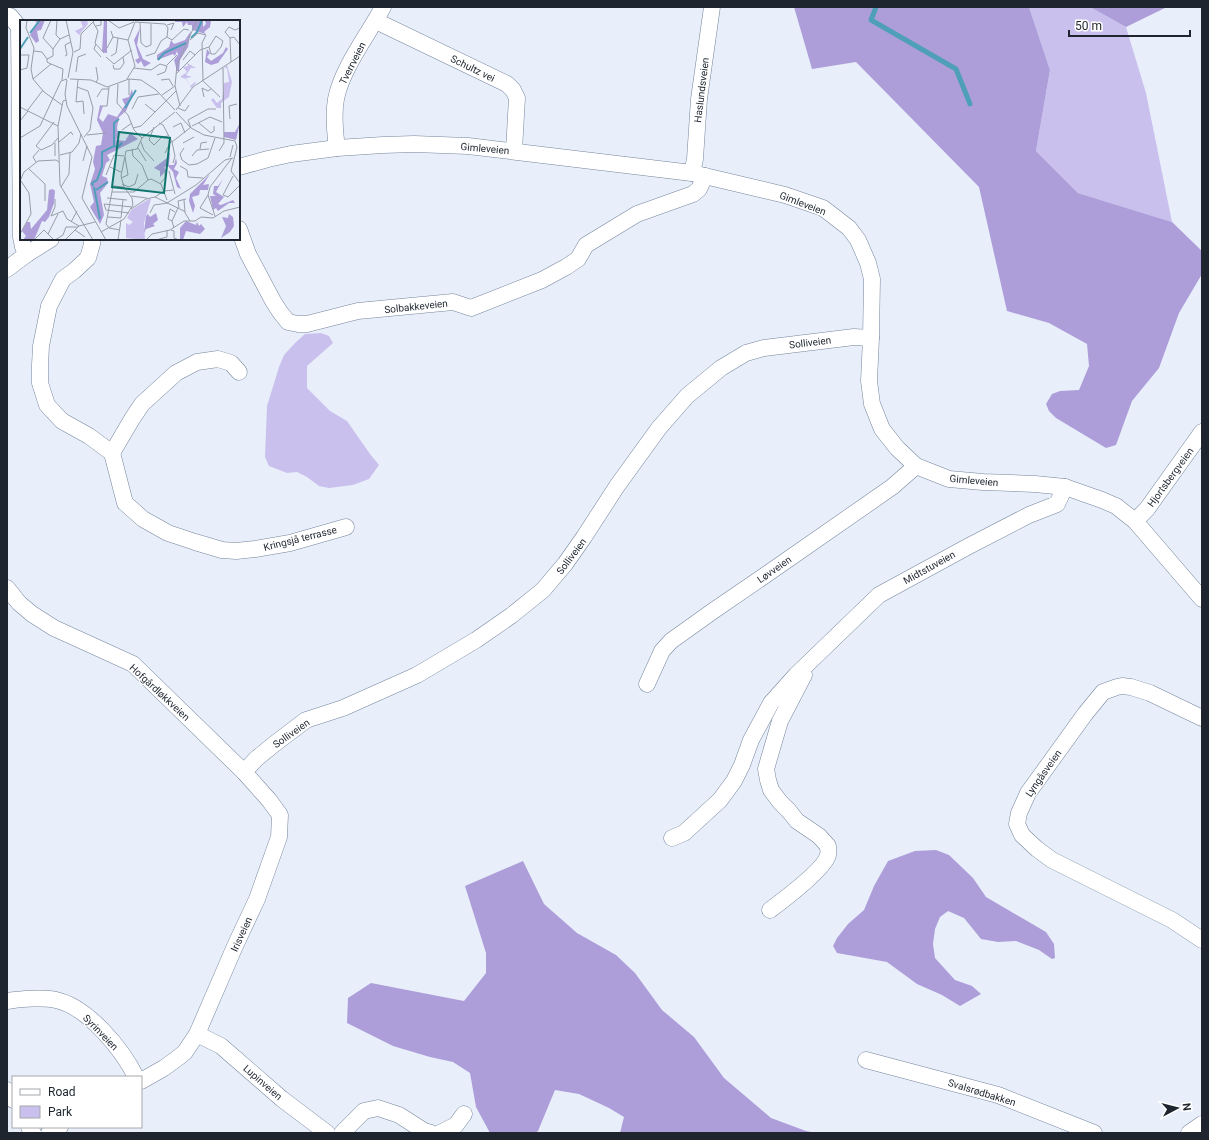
<svg xmlns="http://www.w3.org/2000/svg" width="1209" height="1140" font-family="Roboto,sans-serif">
<style>
.green{fill:#cac0ed}
.forest{fill:#ad9eda}
.lines{fill:none;stroke-linecap:round;stroke-linejoin:round}
.stream{stroke:#509fb9;stroke-width:5}
.minor-casing{stroke:#75859e;stroke-width:17}
.minor{stroke:#fff;stroke-width:16}
.labels{text-anchor:middle;stroke-width:3;stroke-linejoin:round;paint-order:stroke}
.street-label{font-size:10px;fill:#1e252e;stroke:#fff}
.inset-river{fill:none;stroke:#509fb9;stroke-width:2}
.inset-road{fill:none;stroke:#979ea8;stroke-width:1}
.view{fill:#0f766e;fill-opacity:0.15;stroke:#0f766e;stroke-width:2}
.inset-edge{fill:none;stroke:#1e252e;stroke-width:2}
</style>
<rect width="100%" height="100%" fill="#e8effa"/>
<g class="green">
<path d="M1029 7H1090L1126 27 1146 93 1172 222 1078 193 1036 151 1050 70Z"/>
<path d="M321 333 329 336 333 343 307 366V388L330 411 347 421 370 454 379 465 369 479 353 485 329 488 319 486 307 477 297 472 287 473 269 466 265 457 267 406 279 367 284 355 295 343 305 334Z"/>
</g>
<g class="forest">
<path d="M794 7H1029L1050 70 1036 151 1078 193 1172 222 1202 251V274L1179 313 1159 368 1132 401 1116 445 1106 448 1056 418 1049 411 1046 404 1052 394 1060 391 1079 390 1089 366 1087 344 1049 323 1007 311 979 187 856 62 812 69Z"/>
<path d="M1090 7H1167L1126 27Z"/>
<path d="M936 850 949 855 973 878 986 897 1046 932 1054 944 1055 958 1052 959 1039 950 1016 941 998 942 981 939 964 918 948 911 940 917 935 929 933 944 935 958 955 980 972 986 981 994 960 1006 942 995 917 984 887 962 837 953 833 946 837 938 848 924 864 910 874 886 888 861 915 851Z"/>
<path d="M523 861 544 904 577 933 616 955 635 973 662 1010 694 1037 724 1078 771 1118 806 1131 817 1133H620L624 1117 609 1108 579 1094 555 1090 538 1131 535 1133H490L476 1107 470 1073 453 1062 430 1057 393 1046 347 1023 348 998 371 983 464 1001 486 973V953L465 886Z"/>
</g>
<g class="lines">
<path class="stream" d="M876 7 871 20 956 69 970 104"/>
<g class="minor-casing">
<g id="minor">
<path d="M7 16H10L19 27 21 237 23 247 27 254"/>
<path d="M376 21 507 84 513 90 517 98 514 150"/>
<path d="M337 148C335 133 333 115 336 99 342 68 368 35 383 7"/>
<path d="M239 167 268 159 291 154 337 148 383 145 414 144 468 146 692 173 785 195 823 208 849 228 858 240 868 263 872 279 871 338 869 381 872 404 882 429 897 448 916 466 949 479 983 482 1035 484 1065 487 1102 500 1116 506 1135 521 1202 599"/>
<path d="M692 173 695 159 699 99 712 7"/>
<path d="M239 229 248 254 273 301 280 312 288 322 298 324H307L358 311 453 302 471 308 542 280 566 267 578 259 586 245 637 214 693 194 699 189 705 176"/>
<path d="M92 239V244L88 258 74 271 63 279 49 306 41 346 40 365V383L47 405 62 421 89 436 112 453 125 503 143 519 168 533 195 542 222 550 236 551 255 549 290 543 346 527"/>
<path d="M7 269 27 254 51 239"/>
<path d="M112 453 132 419 142 404 176 373 197 362 218 359 231 363 239 372"/>
<path d="M1135 521 1147 509 1202 432"/>
<path d="M7 588 19 603 32 614 54 628 133 664 244 772 269 800 280 815 279 837 257 899 235 946 197 1034 185 1052 179 1057 164 1068 141 1081"/>
<path d="M647 684 662 651 671 641 713 611 767 574 892 487 916 466"/>
<path d="M1202 718 1150 693 1131 687 1122 686 1117 687 1103 692 1085 714 1028 793 1019 813 1017 824 1022 835 1037 849 1052 860 1172 920 1202 940"/>
<path d="M244 772 256 759 273 745 306 720 343 708 417 675 476 640 512 615 543 590 565 564 584 537 617 486 659 428 687 396 721 368 746 353 764 348 854 337 871 338"/>
<path d="M672 838 684 833 720 800 734 781 742 765 751 740 771 703 796 675 879 595 969 546 1029 515 1057 504 1065 487"/>
<path d="M770 910C782 901 825 869 828 855 829 852 828 849 828 846L819 836 797 821 789 811 780 802 771 790 768 780 766 769 780 721 804 675"/>
<path d="M7 1001C19 999 45 997 56 1000 88 1007 122 1049 136 1077"/>
<path d="M197 1034 221 1046 282 1099 327 1133"/>
<path d="M866 1060 998 1095 1094 1133"/>
<path d="M7 1090 13 1100"/>
<path d="M29 1127 33 1133"/>
<path d="M49 1133 60 1127"/>
<path d="M342 1133 364 1111 378 1108 399 1115 424 1131 431 1133"/>
<path d="M440 1133 456 1125 464 1114"/>
<path d="M1189 1133 1202 1124"/>
</g>
</g>
<use href="#minor" class="minor"/>
</g>
<g class="labels">
<g class="street-label">
<text transform="translate(352 63) rotate(-63)" y="4">Tverrveien</text>
<text transform="translate(473 68) rotate(26)" y="4">Schultz vei</text>
<text transform="translate(701 90) rotate(-83)" y="4">Haslundsveien</text>
<text transform="translate(485 148) rotate(5)" y="4">Gimleveien</text>
<text transform="translate(803 203) rotate(21)" y="4">Gimleveien</text>
<text transform="translate(416 306) rotate(-6)" y="4">Solbakkeveien</text>
<text transform="translate(810 342) rotate(-7)" y="4">Solliveien</text>
<text transform="translate(1170 477) rotate(-54)" y="4">Hjortsbergveien</text>
<text transform="translate(974 480) rotate(5)" y="4">Gimleveien</text>
<text transform="translate(300 538) rotate(-14)" y="4">Kringsjå terrasse</text>
<text transform="translate(571 556) rotate(-53)" y="4">Solliveien</text>
<text transform="translate(929 567) rotate(-29)" y="4">Midtstuveien</text>
<text transform="translate(774 569) rotate(-35)" y="4">Løvveien</text>
<text transform="translate(160 692) rotate(43)" y="4">Hofgårdløkkveien</text>
<text transform="translate(291 733) rotate(-35)" y="4">Solliveien</text>
<text transform="translate(1043 773) rotate(-55)" y="4">Lyngåsveien</text>
<text transform="translate(241 934) rotate(-65)" y="4">Irisveien</text>
<text transform="translate(101 1032) rotate(46)" y="4">Syrinveien</text>
<text transform="translate(263 1082) rotate(41)" y="4">Lupinveien</text>
<text transform="translate(982 1092) rotate(17)" y="4">Svalsrødbakken</text>
</g>
</g>
<g transform="translate(20 20)">
<rect width="220" height="220" fill="#e8effa"/>
<path d="M60 0H67L68 4 59 15 55 11 63 7ZM167 43 176 48H171L166 55 172 57 166 58 170 66 175 62 176 63 171 68 166 59 160 57 167 52 163 47 168 46ZM207 45 212 62 209 77 201 83V88H197L191 80 193 78 197 83 202 79 204 63 209 62 207 48H204ZM129 179H131L124 203 125 220 106 218V203L109 205 113 202 107 198 111 190Z" fill="#cac0ed"/>
<path d="M14 0H25L21 10 17 11 19 21 16 23 10 15 17 3ZM84 0H87V33H85L82 31ZM155 0H183V7L186 4 185 1 191 0 190 7 184 12 186 14 172 10V5H168L167 2 163 7 162 2H155ZM120 8 117 25 123 39 131 43 124 47 121 41 118 44 115 40 119 38 114 20ZM171 11 168 27 160 40 159 51H157L154 40 158 35 157 31 155 36 153 34 137 40V35L149 27 151 20 154 24 165 20ZM206 27 208 29 198 43 191 45 185 42 187 29 190 33 187 37 191 41 203 33ZM112 69 113 75 106 91 99 97 97 108 99 116 96 120 105 121 110 113 118 119 87 135 90 140 86 143 82 156 87 158 88 163 80 173 84 195 80 204 70 187 74 182 70 164 75 149 73 142 76 126 81 125 83 113 77 100 80 85 83 86 79 98 83 102 88 94 97 97 105 85 102 79 109 77ZM220 103 216 120 204 117V112H215ZM150 132 149 145H154L156 138 157 143 154 149 159 152 156 158 161 169 157 167 153 152 147 145 144 148 147 150 140 157V151L134 148 147 138ZM190 154 183 165 189 164 188 170H180L179 175 172 177 175 186 173 193 169 181 170 174ZM203 159 196 172 204 177 198 184 201 185 213 180 215 183H209L198 191 196 188 193 190 190 176H196L193 174 194 166H198ZM33 169 35 171 34 183 29 197 25 202 22 201 14 220H3L6 216 2 211 7 202H10L11 209 27 190 29 170ZM136 193 138 200 133 204 135 206 126 209 124 213 126 196 128 194 130 197ZM209 194 213 197 214 206 210 212 201 218 206 206 202 197 208 198ZM166 201 176 205 177 202 179 206 181 204 185 209 180 214 166 211 163 220H160V208Z" fill="#ad9eda"/>
<path class="inset-river" d="M10 13 20 0M171 18 177 12 182 0M0 29 8 17M138 40 144 33 166 23M105 88 116 70M94 126V103L99 99M73 166 72 163 77 160 82 146V132L94 126 98 127 102 123M74 167 80 199M76 170 88 162"/>
<path class="inset-road" d="M7 0 6 8 14 28 11 49 13 59 24 72 42 85M31 0 23 18 33 29M37 0 36 15 40 19 49 15M46 0 53 32 48 58M88 0 99 8 114 2M73 2 78 11 75 23 84 33M120 3 121 23 126 27 131 25V4M147 5 154 3 151 10M76 6 81 5V1L78 0M91 11 93 17 108 20M210 18 214 17 220 25M170 20 178 13 186 15 182 23 183 60M76 24 74 29 81 37M87 28 93 17M14 31 22 32 27 39M54 32 60 29 61 14 75 0M0 35H9L7 48 0 50M45 36 47 35 45 25 51 22M91 36 96 33 98 18M126 36 135 33 141 21 147 17M86 37 94 44 112 30M163 40 170 31 175 35M211 42 210 18 205 12 209 7 215 10 220 8M31 44 27 42V39L33 36V29L40 19M93 45 94 49H100L104 43 103 37M147 45 157 35M114 48 131 50 140 44 147 46 145 52 137 55M56 52 58 37 66 34M156 54 180 30 189 27 191 34H195L201 27 203 21 196 16 189 27M13 59 31 44 43 49 42 60M50 59 71 60 87 67 109 59 121 60 136 70 155 90M107 59 115 46 108 20 115 2 145 4 148 8 147 17 152 20 164 9 169 10M109 59V75M47 60 45 74 47 86 72 137 62 178 86 220M58 60 56 82 63 81 64 94M141 60 149 59 153 66M182 60 200 77M76 62 78 59 76 47M98 64 97 83 108 95 114 110 122 118M57 67 68 71 73 88 70 110 64 117M142 75 155 66M77 77 82 69H89M184 77 182 68 188 71 191 69M46 80 43 81 38 106 40 165 73 220M125 84 135 92M82 86H87L89 67M160 86 155 66 157 45 177 0M0 87 38 106M158 88 165 91 169 85M112 89 118 77 139 74M156 90 173 67 220 36M7 91 23 70M156 92 171 108 184 115 215 121 217 127 211 151 220 163M210 99 209 86 217 84M0 101 8 91M34 102 16 126 21 130 32 125 38 118M139 103 143 105 152 122 155 136 153 143M179 103 191 113 194 111V106M172 106 190 97 202 102M134 107 129 120 134 125 142 117 148 116M153 107 161 103 165 113M113 108 121 106 156 71M171 108 168 100 188 89H196M102 110 112 103M67 115 86 113M0 118 20 106 41 61 47 59M39 122 51 112 53 115M121 122 124 130 134 141M152 122 171 107M35 123V136M163 123 174 117M118 128 126 141M164 128 160 134 162 140 169 145 177 144 188 138 195 118M112 129 113 136 122 145 128 160M180 129 181 123 187 122M199 131 204 123 203 48M145 133 151 121M40 135 52 132 59 123 61 114M172 136 177 130 189 129M210 137 213 125M63 141 67 126M16 142 13 137 19 130M160 146 167 150 168 157 183 158M90 147 101 152M9 149 25 164V181M149 151 155 174M86 155 94 135 104 136M213 156 203 175 208 177 220 165M101 158 108 155 105 137M128 160 131 159 141 164 147 180M0 161 4 152 18 141 36 140 39 142M102 164 109 167 115 164 118 154M140 164 145 158V152M41 167 49 154 50 133M92 172H114L128 160M188 175 180 188 193 195M111 176 127 178M135 177 144 171 153 170M87 178 107 180M35 179V187L31 196 43 191 47 199 59 206M164 180 165 192M147 183 176 165 205 140 213 138M159 188 158 181 166 179M111 189 126 179 135 177 164 191 170 201M109 193 86 190 84 184 112 187M130 193 134 185 148 183M195 196 188 175 190 167 212 138M88 197 101 198 103 180M152 201 148 199 150 189 155 192M51 202 57 191M154 208 152 201 158 188M55 210 65 217M100 210 89 208 86 204 93 166 104 167M151 210 154 211V218L159 220M81 212 104 199 113 185 112 178 104 167 101 156 106 131 117 129 122 118 155 92M0 214 11 194 9 173 1 161M28 214 38 194M14 220 24 210 34 220M35 220 43 215 46 207H58M45 220 59 206 75 202M98 220 101 200M126 220 132 214 150 210 164 201H175L181 197 193 198 204 191 220 187M136 220 147 217V210"/>
<path class="view" d="M99 112 150 118 144 173 92 167Z"/>
<rect width="220" height="220" class="inset-edge"/>
</g>
<rect width="1209" height="1140" fill="none" stroke="#1e252e" stroke-width="16"/>
<rect x="12" y="1076" width="130" height="52" fill="#ffffff" stroke="#a5a8ab"/>
<rect x="20" y="1089" width="20" height="6" fill="#ffffff" stroke="#a5a8ab"/>
<text x="48" y="1096" font-size="12" fill="#1e252e">Road</text>
<rect x="20" y="1106" width="20" height="12" fill="#cac0ed" stroke="#a5a8ab"/>
<text x="48" y="1116" font-size="12" fill="#1e252e">Park</text>
<g transform="translate(1177 1108) rotate(83)" stroke="#ffffff" stroke-width="3" paint-order="stroke">
<path d="M0-3L7 15L0 10L-7 15Z" fill="#1e252e"/>
<text y="-6" font-size="11" font-weight="bold" text-anchor="middle" fill="#1e252e">N</text>
</g>
<path d="M1069 30v6h121v-6" fill="none" stroke="#1e252e" stroke-width="2"/>
<text x="1075" y="30" font-size="12" fill="#1e252e" stroke="#ffffff" stroke-width="3" paint-order="stroke">50 m</text>
</svg>
